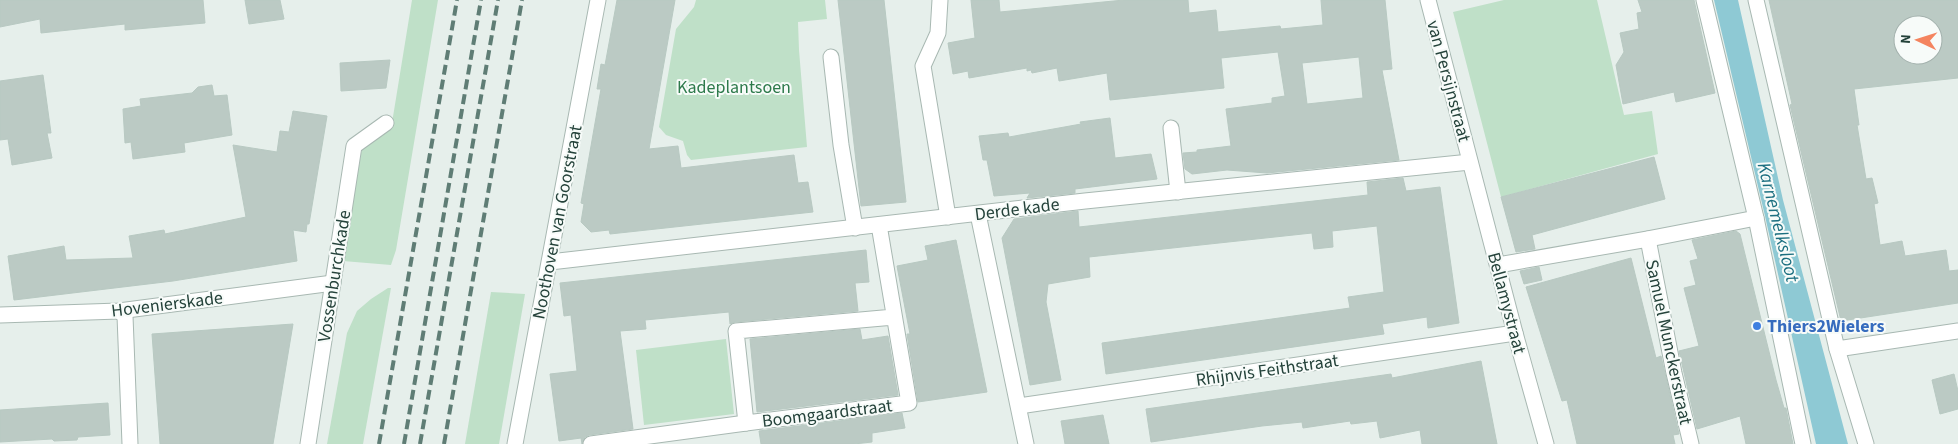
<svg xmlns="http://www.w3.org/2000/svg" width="1958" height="444" font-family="'Source Sans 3',sans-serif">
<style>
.green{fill:#bfe0c8}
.water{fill:#8ec9d4}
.building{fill:#bbcac4;stroke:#b8c9c2;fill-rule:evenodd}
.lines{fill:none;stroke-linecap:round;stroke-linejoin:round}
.minor-casing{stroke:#a8b8b2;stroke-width:17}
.minor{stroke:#fff;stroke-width:15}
.rail{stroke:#5f7d75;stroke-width:4;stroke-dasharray:10 5;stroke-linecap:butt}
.shop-dot{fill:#3f7fe0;stroke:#f7fbf9;stroke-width:2}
.labels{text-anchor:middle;stroke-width:4;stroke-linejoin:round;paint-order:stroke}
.street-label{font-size:18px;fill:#24423a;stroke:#f7fbf9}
.park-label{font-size:18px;fill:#2d7a4b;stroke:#f7fbf9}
.shop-label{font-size:18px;font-weight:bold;fill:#366cbe;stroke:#f7fbf9;text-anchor:start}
.water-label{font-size:19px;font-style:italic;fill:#1c6f80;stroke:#f7fbf9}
</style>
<rect width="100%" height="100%" fill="#e6efeb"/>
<g class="green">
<path d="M412 0H438L396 250 391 265 343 261 362 148 391 129Z"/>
<path d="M696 0H825L827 19 798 22 799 50 807 147 691 160 687 155 683 141 666 135 659 127 676 29 694 7Z"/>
<path d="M1504 0H1597L1624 115 1652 111 1658 154 1501 197 1453 12Z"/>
<path d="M388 288H391L363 444H327L347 333 357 311 371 299Z"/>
<path d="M491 292 525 294 499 444H465Z"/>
<path d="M726 339 734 414 644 425 636 350Z"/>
</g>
<path class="water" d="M1714 0H1738L1783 200 1848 444H1816L1765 216Z"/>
<g class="building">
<path d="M0 0H203L205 23 125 30V24L41 33 40 19 0 27Z"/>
<path d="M245 0H280L284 19 249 24Z"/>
<path d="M617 0H675L649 149 678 146 681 168 794 155 798 183 808 182 813 212 610 234 609 230 591 232 581 222 584 204 581 203 601 89H597L601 64 605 65Z"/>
<path d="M838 0H884L906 202 861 206Z"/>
<path d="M971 0H999L1000 12 1124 0H1188L1189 13 1216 10 1218 32 1280 26 1281 29 1323 25 1321 0H1385L1392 69 1382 70 1399 160 1267 173 1227 170 1192 174 1185 169 1183 153 1197 152V150L1231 146 1226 109 1272 103V98L1285 96 1278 52 1221 58 1224 88 1110 100 1107 73 1059 81 1057 68 1032 73 1031 70 1027 71V68L969 78 968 71 953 74 948 43 975 38ZM1359 57 1363 98 1307 104 1302 63Z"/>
<path d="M1638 0H1694L1715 93 1676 102 1674 92 1623 104 1616 65 1624 52 1620 33 1639 29 1637 13 1642 12Z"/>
<path d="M1769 0H1958V78L1854 89 1859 125H1857L1866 179 1872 178 1878 203 1874 204 1880 245 1902 241 1905 256 1946 250 1949 271 1958 270V303L1841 321 1790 105 1792 104ZM1903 25H1933V55H1903Z"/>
<path d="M390 60 386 88 341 91 340 63Z"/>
<path d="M43 75 51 133H47L52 158 12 165 8 139 0 140V81Z"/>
<path d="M212 85 214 96 227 95 232 135 184 143 185 152 133 159 131 142 125 143 123 109 141 106 140 99 192 93 198 87Z"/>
<path d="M293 111 327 116 309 224H307L306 232 293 230 297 261 173 281 14 300 8 256 64 246 66 260 133 258 129 236 164 230 165 234 246 217 233 145 277 152 280 131 289 132Z"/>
<path d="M1110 118 1115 158 1151 154 1157 179 1075 189V193L1027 198 1030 193 994 196 987 160H983L979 136 1008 133 1009 137 1081 124 1080 122Z"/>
<path d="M1654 157 1665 199 1532 235 1535 249 1516 252 1501 197Z"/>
<path d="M1403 178 1406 191 1440 187 1459 323 1428 328 1427 317 1382 324 1384 334 1106 374 1102 343 1350 308 1348 297 1384 292 1377 226 1332 231 1333 247 1314 249 1312 233 1089 257 1090 277 1048 284 1046 302 1061 380 1030 385 1002 238 1014 219 1078 211 1079 227 1368 195 1367 182Z"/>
<path d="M1736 231 1740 234 1776 380 1784 408H1786L1793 444H1746L1740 416 1697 429 1679 351 1699 346 1684 288 1696 285 1690 261 1698 259 1692 240Z"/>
<path d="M956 240 987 392 918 402 907 334H910L897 266 928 260 925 246Z"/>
<path d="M866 250 869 282 855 283 858 311 735 322 730 324 729 312 645 320 646 329 620 331 633 429 589 435 585 437 582 444 581 438 559 441 550 374 577 371 571 315 564 316 560 283Z"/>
<path d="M1631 258 1656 358 1661 356 1679 434 1673 435 1675 444H1577L1567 400 1562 401 1526 287Z"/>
<path d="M1539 267 1542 280 1524 284 1520 271Z"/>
<path d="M293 324 273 444H160L152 334Z"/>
<path d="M860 329 862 340 888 336 898 395 757 412 750 339Z"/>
<path d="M1481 361 1497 444H1422L1420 430 1380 438 1377 421 1351 424 1350 421 1303 428 1302 422 1262 426 1151 442 1146 409 1391 374 1392 378Z"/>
<path d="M1954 374 1958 391V409L1940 414 1932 380Z"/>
<path d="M108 403 110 435 78 437 77 440 54 441 52 439 0 442V410Z"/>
<path d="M902 413 905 428 872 433V442L854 444H761L759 431Z"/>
<path d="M1103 415 1109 444H1065L1061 421Z"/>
</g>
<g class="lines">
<g class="minor-casing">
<g id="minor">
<path d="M940 0 938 33 923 66 948 217"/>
<path d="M1428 0 1515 333 1546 444"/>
<path d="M1704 0 1756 218 1803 444"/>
<path d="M1756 0 1837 349 1866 444"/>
<path d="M831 57 841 145 855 228"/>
<path d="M1171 128 1178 192"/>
<path d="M978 214 1026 444"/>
<path d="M879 225 909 403 746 423 736 331 894 317"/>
<path d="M1648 239 1674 373 1691 444"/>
<path d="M550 262 1085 201 1470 162"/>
<path d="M1498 265 1648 239 1756 218"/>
<path d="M119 311 125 316 130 444"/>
<path d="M0 315 119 311 333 283"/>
<path d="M1837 349 1958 331"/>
<path d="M1019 406 1515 333"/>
<path d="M308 444 354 146 386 123"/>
<path d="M515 444 598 0"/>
<path d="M591 444 746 423"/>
</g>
</g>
<use href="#minor" class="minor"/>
<g class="rail">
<path d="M379 444 457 0"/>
<path d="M404 444 481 0"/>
<path d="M420 444 498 0"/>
<path d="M444 444 522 0"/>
</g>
</g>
<circle class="shop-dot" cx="1757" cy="326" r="5"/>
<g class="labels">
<g class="street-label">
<text transform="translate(1449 81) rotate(75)" y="6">van Persijnstraat</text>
<text transform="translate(1017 209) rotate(-7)" y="6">Derde kade</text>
<text transform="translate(557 222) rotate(-79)" y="6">Noothoven van Goorstraat</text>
<text transform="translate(334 276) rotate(-81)" y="6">Vossenburchkade</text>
<text transform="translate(1507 303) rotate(75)" y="6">Bellamystraat</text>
<text transform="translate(167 304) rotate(-7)" y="6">Hovenierskade</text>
<text transform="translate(1669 342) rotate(78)" y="6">Samuel Munckerstraat</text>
<text transform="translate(1267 370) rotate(-8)" y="6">Rhijnvis Feithstraat</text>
<text transform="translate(827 413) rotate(-7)" y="6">Boomgaardstraat</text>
</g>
<g class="park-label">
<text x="734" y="93">Kadeplantsoen</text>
</g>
<g class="shop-label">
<text x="1767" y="332">Thiers2Wielers</text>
</g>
<g class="water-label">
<text transform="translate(1779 222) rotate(76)" y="7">Karnemelksloot</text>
</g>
</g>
<g transform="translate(1918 40) rotate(274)"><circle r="24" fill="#f7fbf9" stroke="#a3b1ad"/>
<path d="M0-4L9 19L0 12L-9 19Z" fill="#f4845f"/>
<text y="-8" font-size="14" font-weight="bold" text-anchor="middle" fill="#24423a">N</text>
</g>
</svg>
